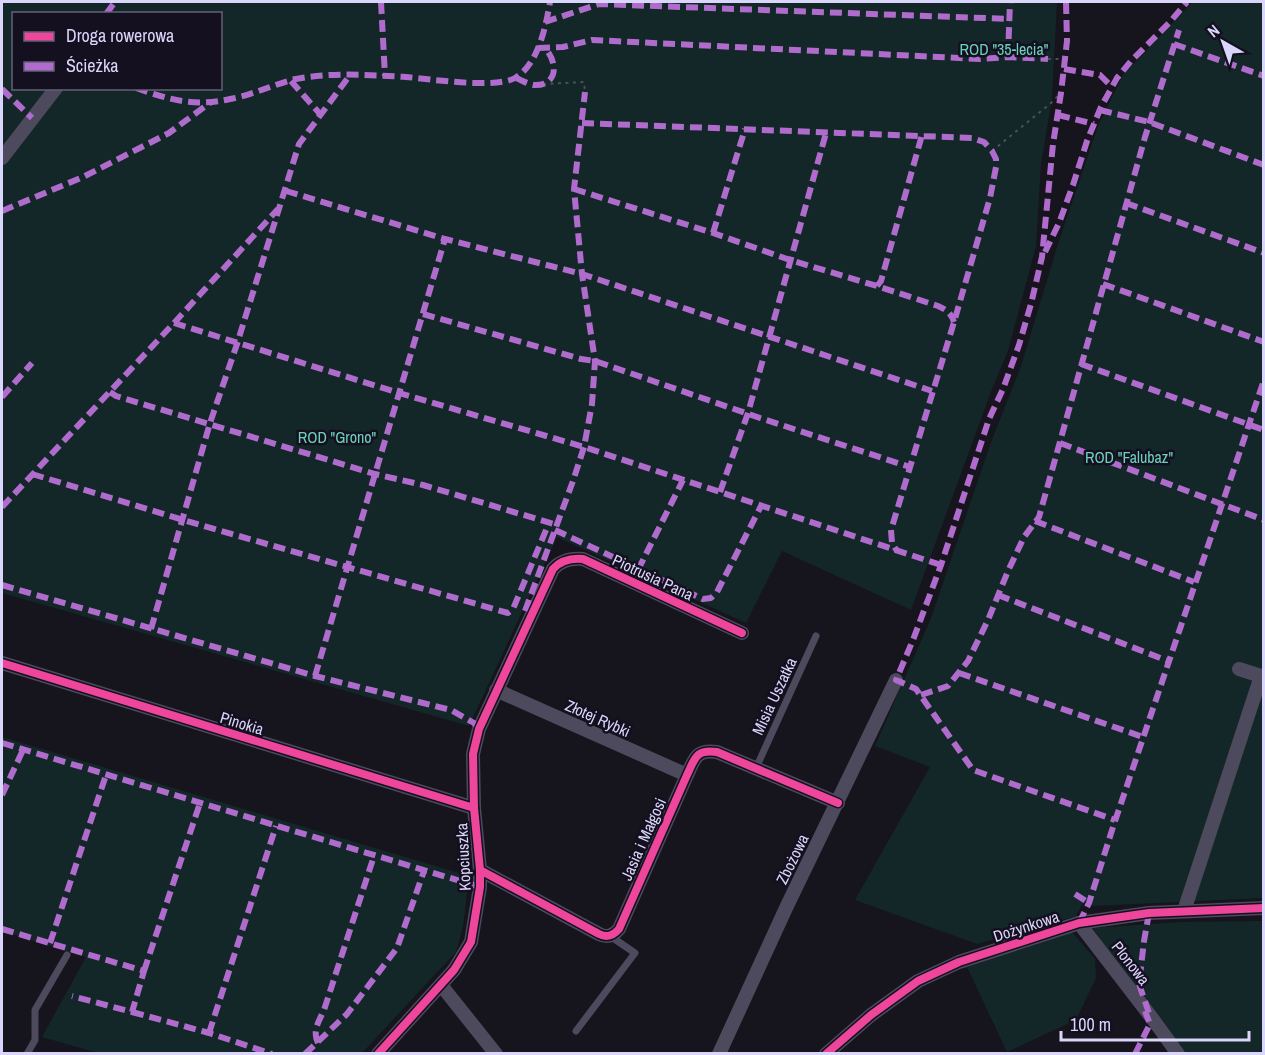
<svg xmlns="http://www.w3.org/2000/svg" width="1265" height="1055" font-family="'Archivo Narrow',sans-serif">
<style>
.green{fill:#142728;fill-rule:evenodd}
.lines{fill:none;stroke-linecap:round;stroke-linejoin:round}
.path{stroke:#47505b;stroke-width:2;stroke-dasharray:3 4.5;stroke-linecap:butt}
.service{stroke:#4c4a5c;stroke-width:7}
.minor{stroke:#4c4a5c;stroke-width:14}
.quiet{stroke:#b06ccc;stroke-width:6;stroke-dasharray:12 6;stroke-linecap:butt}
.cycleway-casing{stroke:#141020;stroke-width:11}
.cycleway{stroke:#ed469a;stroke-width:8}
.labels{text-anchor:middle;stroke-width:5;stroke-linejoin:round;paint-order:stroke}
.park-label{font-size:16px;fill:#6ad1bb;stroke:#141020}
.street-label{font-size:16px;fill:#dad5fa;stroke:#141020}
</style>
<rect width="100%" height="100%" fill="#16141c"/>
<g class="green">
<path d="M2 2H1057L1052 98 1041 164 1036 246 1008 351 992 389 911 610 782 551 746 623 557 537 469 726 2 593ZM14 14H220V88H14Z"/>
<path d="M1193 2H1263V898L1093 906 1083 903 1076 916 977 944 855 900 930 767 875 746 931 618 990 445 1021 366 1058 244 1098 126 1123 75Z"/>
<path d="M2 737 469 876 463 927 456 952 362 1053H98L42 1037 86 957 2 931Z"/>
<path d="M1263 921V1053H1185L1160 1016 1116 964 1093 928 1179 922Z"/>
<path d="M1072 932 1095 959 1096 978 1076 1020 1007 1052 967 967Z"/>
</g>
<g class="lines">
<g class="path">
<path d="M1048 59H1065"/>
<path d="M543 84 584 82 585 92"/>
<path d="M992 151 1051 103 1061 93"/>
</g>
<g class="service">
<path d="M756 768 816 636"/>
<path d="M576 1031 635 953 610 936"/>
<path d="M27 1054 35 1040V1010L67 955"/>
</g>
<g class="minor">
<path d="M2 158 56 88"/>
<path d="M2 663 474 808"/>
<path d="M496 690 687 775"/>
<path d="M480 870 599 934C607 938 613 936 619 929L687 775C695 758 696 749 717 752L838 803"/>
<path d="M1184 911 1261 676 1239 669"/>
<path d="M1079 923 1155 1022 1178 1054"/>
<path d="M441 985 496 1054"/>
<path d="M378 1054 454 970 471 942 480 887V870L474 808 473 754 479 729 553 569C561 560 571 558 583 559L742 633"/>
<path d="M719 1054 786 908 896 680"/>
<path d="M826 1054 871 1015 918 981 959 962 1079 923 1149 913 1264 908"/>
</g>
<g class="quiet">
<path d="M381 2 385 76"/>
<path d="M1066 2 1067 41 1061 93 1053 144 1042 257 1031 304 1019 345 1003 389 989 419 941 565 913 640 896 680 916 689 973 770 1115 820"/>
<path d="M106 14 115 2"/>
<path d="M545 22 599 4 1010 19"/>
<path d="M1174 44 1264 76"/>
<path d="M538 48 563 47 592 40 980 59 1008 57 1048 59"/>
<path d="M1008 57 1010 2"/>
<path d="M1064 69 1100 75 1112 87"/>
<path d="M516 78C521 80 528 84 534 85 559 86 558 61 544 47"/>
<path d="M291 81 320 114"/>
<path d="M136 88C170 100 194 107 230 99 253 95 274 84 296 79 332 72 369 75 406 77 429 79 496 89 515 78 538 65 546 26 550 2"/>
<path d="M2 89 32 118"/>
<path d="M1100 110 1149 122 1264 165"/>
<path d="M1058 115 1094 124"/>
<path d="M582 123 972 138 984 142 992 151 996 159V167L990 198 954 322 891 530 892 543 897 551"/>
<path d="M574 189 713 233 790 260 877 286 938 306C947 310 951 313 954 322"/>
<path d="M286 191 445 239 582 274 932 391"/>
<path d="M1126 203 1264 253"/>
<path d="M2 211 83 177 169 133 211 102"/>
<path d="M713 233 745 129"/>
<path d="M1045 252 1059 223 1073 185 1087 141 1101 107 1117 78 1131 61 1169 23 1187 2"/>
<path d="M1103 284 1264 342"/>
<path d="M877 286 881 281 922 135"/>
<path d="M423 314 581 359 595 361 760 418 910 467"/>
<path d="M174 323 399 393 584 447 941 565"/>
<path d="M1081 364 1264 430"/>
<path d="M110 392 116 396 375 474 423 485 554 524"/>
<path d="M2 397 32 363"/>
<path d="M1060 443 1264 520"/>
<path d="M32 474 183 520 508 613 513 609 549 523"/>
<path d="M720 492 748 413 826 133"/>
<path d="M2 507 174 323 278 209"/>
<path d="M1035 521 1194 582"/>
<path d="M555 530 703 599 711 598 717 592 761 506"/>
<path d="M638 570 683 480"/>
<path d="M2 585 315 676 451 710 474 723 479 729"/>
<path d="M998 595 1168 661"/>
<path d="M525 611 573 481 584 447 592 404 595 361 582 274 574 189 585 92"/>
<path d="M151 629 210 423 237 344 299 144 350 75"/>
<path d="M959 673 1143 737"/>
<path d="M315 676 445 239"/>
<path d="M921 695 948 686 968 661 988 620 1008 571 1024 537 1039 517 1145 137 1179 30"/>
<path d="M2 743 480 887"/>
<path d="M2 795 23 750"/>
<path d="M1075 894 1089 903"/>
<path d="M1149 913 1144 941 1139 984 1150 1016"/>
<path d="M1079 923 1089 903 1113 827 1264 380"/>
<path d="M2 929 144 971 132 1012 72 996"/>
<path d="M50 943 106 775"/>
<path d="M144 971 200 803"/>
<path d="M132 1012 209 1033 272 1054"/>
<path d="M209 1033 276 826"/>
<path d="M318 1043C312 1031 319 1021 324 1010L374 856"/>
<path d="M305 1054 347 1014 397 948 424 871"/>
<path d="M1135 1054 1150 1024 1145 1011"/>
</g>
<g class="cycleway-casing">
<g id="cycleway">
<path d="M2 663 474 808"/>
<path d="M480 870 599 934C607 938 613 936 619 929L687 775C695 758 696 749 717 752L838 803"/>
<path d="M378 1054 454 970 471 942 480 887V870L474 808 473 754 479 729 553 569C561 560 571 558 583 559L742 633"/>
<path d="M826 1054 871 1015 918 981 959 962 1079 923 1149 913 1264 908"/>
</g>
</g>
<use href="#cycleway" class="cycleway"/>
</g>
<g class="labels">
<g class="park-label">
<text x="1004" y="55">ROD "35-lecia"</text>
<text x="337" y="443">ROD "Grono"</text>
<text x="1129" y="463">ROD "Falubaz"</text>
</g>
<g class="street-label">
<text transform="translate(653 577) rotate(25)" y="6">Piotrusia Pana</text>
<text transform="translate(774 696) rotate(-65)" y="6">Misia Uszatka</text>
<text transform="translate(598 718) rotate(24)" y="6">Złotej Rybki</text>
<text transform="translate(242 723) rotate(17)" y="6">Pinokia</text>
<text transform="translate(643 839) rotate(-66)" y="6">Jasia i Małgosi</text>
<text transform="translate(463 857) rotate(-93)" y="6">Kopciuszka</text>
<text transform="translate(792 859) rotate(-64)" y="6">Zbożowa</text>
<text transform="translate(1026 926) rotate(-18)" y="6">Dożynkowa</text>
<text transform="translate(1131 963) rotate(52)" y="6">Plonowa</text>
</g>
</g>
<rect width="1265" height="1055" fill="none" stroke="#dad5fa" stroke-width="6"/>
<rect x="12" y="12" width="210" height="78" fill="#141020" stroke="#635f77" stroke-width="1.5"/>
<rect x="24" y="32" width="30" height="9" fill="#ed469a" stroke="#635f77" stroke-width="1.5"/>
<text x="66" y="42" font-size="18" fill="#dad5fa">Droga rowerowa</text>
<rect x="24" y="62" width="30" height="9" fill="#b06ccc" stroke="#635f77" stroke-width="1.5"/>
<text x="66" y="72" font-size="18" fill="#dad5fa">Ścieżka</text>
<g transform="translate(1223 42) rotate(320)" stroke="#141020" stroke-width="4.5" paint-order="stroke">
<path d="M0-4.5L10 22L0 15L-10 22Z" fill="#dad5fa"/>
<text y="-9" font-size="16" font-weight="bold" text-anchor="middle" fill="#dad5fa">N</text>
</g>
<path d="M1061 1031v9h188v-9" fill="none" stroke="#dad5fa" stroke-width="3"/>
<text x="1070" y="1031" font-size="18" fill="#dad5fa" stroke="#141020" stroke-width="4.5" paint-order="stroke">100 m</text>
</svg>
